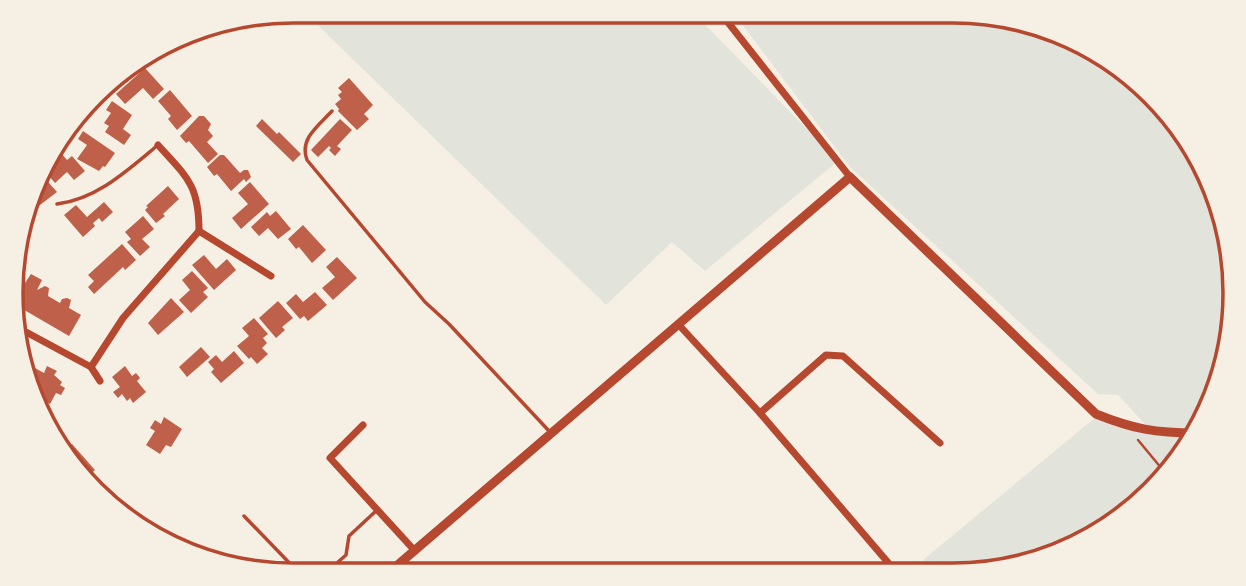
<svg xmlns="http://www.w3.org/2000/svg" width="1246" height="586" font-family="'Noto Serif',serif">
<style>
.green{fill:#e2e4dc}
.building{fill:#bf614a}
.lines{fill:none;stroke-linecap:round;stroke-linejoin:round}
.path{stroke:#b5482f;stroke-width:2.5}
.service{stroke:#b5482f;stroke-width:3.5}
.minor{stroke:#b5482f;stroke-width:7}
.tertiary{stroke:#b5482f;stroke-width:9}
.rim{fill:none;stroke:#b5482f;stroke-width:3.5}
</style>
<rect width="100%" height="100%" fill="#f6efe4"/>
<g class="green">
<path d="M303 11H692L838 161 705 271 672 242 606 305Z"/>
<path d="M732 11H953L1061 32 1153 94 1214 185 1235 293 1214 401 1177 465 1125 517 1061 554 990 573H933L923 560 1102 412 1116 427 1155 435 1118 395 1098 394 850 167Z"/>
</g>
<g class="building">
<path d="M145 68 164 89 153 99 143 88 125 104 116 94Z"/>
<path d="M349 78 373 105 364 114 369 119 357 130 338 111 339 109 335 104 341 99 338 95 342 92 338 88Z"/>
<path d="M170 90 192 116 177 130 168 119 171 116 158 101Z"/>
<path d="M112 101 132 115 123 129 131 135 124 145 105 132 109 126 104 123 111 113 106 110Z"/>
<path d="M199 116H204L211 124 208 130 213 136 207 142 218 154 208 163 189 141 186 143 180 136Z"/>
<path d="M262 119 277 134 279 132 301 154 293 162 256 126Z"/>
<path d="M340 119 352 130 337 146 341 149 335 156 329 150 331 148 329 146 318 157 311 150Z"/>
<path d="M83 131 115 153 105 167 103 166 99 171 77 159 87 145 78 139Z"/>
<path d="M61 153 67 160 72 156 85 171 74 180 67 172 55 183 44 170Z"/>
<path d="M220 155H224L240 173 244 170H248L251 177 246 182 244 179 231 191 217 174 214 176 207 167Z"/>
<path d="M42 175 57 192 36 208 31 202Z"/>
<path d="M250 182 269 204 241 229 232 218 248 204 238 193Z"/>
<path d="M168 186 179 199 163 214 165 216 156 223 145 210 148 207 146 206Z"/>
<path d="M104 202 113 212 102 222 99 218 93 223 95 226 83 237 64 215 76 205 87 217Z"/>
<path d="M276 211 291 229 278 239 268 228 259 236 251 227 267 212 270 216Z"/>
<path d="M143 216 154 229 142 239 150 247 140 256 127 242 131 239 125 232Z"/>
<path d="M303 225 326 250 312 263 299 247 296 249 288 239Z"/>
<path d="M122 244 136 260 125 270 123 267 94 294 88 287 94 281 88 275Z"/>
<path d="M204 255 216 269 227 259 236 270 214 290 192 265Z"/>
<path d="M337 257 357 278 333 300 322 288 335 277 326 267Z"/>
<path d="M192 271 208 288 203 292 208 297 191 313 179 300 190 290 182 280Z"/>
<path d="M31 274 42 280 37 290 45 286 49 288 48 296 60 303 62 299 67 298 71 300 69 308 81 315 69 336 14 304 15 277 25 283Z"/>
<path d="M315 292 327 305 308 321 304 316 300 319 286 303 296 294 303 302Z"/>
<path d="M171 298 184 312 158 335 148 323Z"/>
<path d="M278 301 293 318 282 327 285 330 276 338 259 318Z"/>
<path d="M254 318 268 334 263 338 267 343 262 348 268 354 257 364 251 357 249 359 237 346 249 336 242 328Z"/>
<path d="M201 347 210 357 187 377 179 367Z"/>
<path d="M234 351 244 363 221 383 211 372 214 369 208 362 216 355 222 362Z"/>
<path d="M22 361 44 373 47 366 57 371 54 375 62 382 60 385 65 388 61 395 56 393 50 404 34 395 37 390 30 387Z"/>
<path d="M125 366 132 376 136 373 140 378 137 381 146 392 133 403 130 398 127 401 122 394 118 398 113 392 120 387 112 377Z"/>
<path d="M164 417 182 429 171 447 166 445 160 454 146 445 155 431 150 428 155 420 161 424Z"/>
<path d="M61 444 66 450 72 444 95 470 84 480 59 445Z"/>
</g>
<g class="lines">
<path class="path" d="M1138 440 1167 475"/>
<g class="service">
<path d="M332 111C318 126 299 139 307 160L425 302 449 324 550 432"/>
<path d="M57 204C97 199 128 170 158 145"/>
<path d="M244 516 301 575"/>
<path d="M338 562 346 555 349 536 377 510"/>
</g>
<g class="minor">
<path d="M719 11 850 177"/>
<path d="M158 145C187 177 199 185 199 231"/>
<path d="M678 324 760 413 897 573"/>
<path d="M13 325 91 367 100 381"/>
<path d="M91 367 123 318 199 231 271 276"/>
<path d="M760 413 826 355 843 356 940 443"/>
<path d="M363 425 330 458 415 551"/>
</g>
<path class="tertiary" d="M386 575 850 177 1096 414C1133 429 1156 433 1196 433"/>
</g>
<path d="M0 0H1246V586H0ZM293 23H953A270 270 0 0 1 1223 293V293A270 270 0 0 1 953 563H293A270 270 0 0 1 23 293V293A270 270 0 0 1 293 23Z" fill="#f6efe4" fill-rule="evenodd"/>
<path class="rim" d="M293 23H953A270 270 0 0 1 1223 293V293A270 270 0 0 1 953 563H293A270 270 0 0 1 23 293V293A270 270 0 0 1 293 23Z"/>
</svg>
